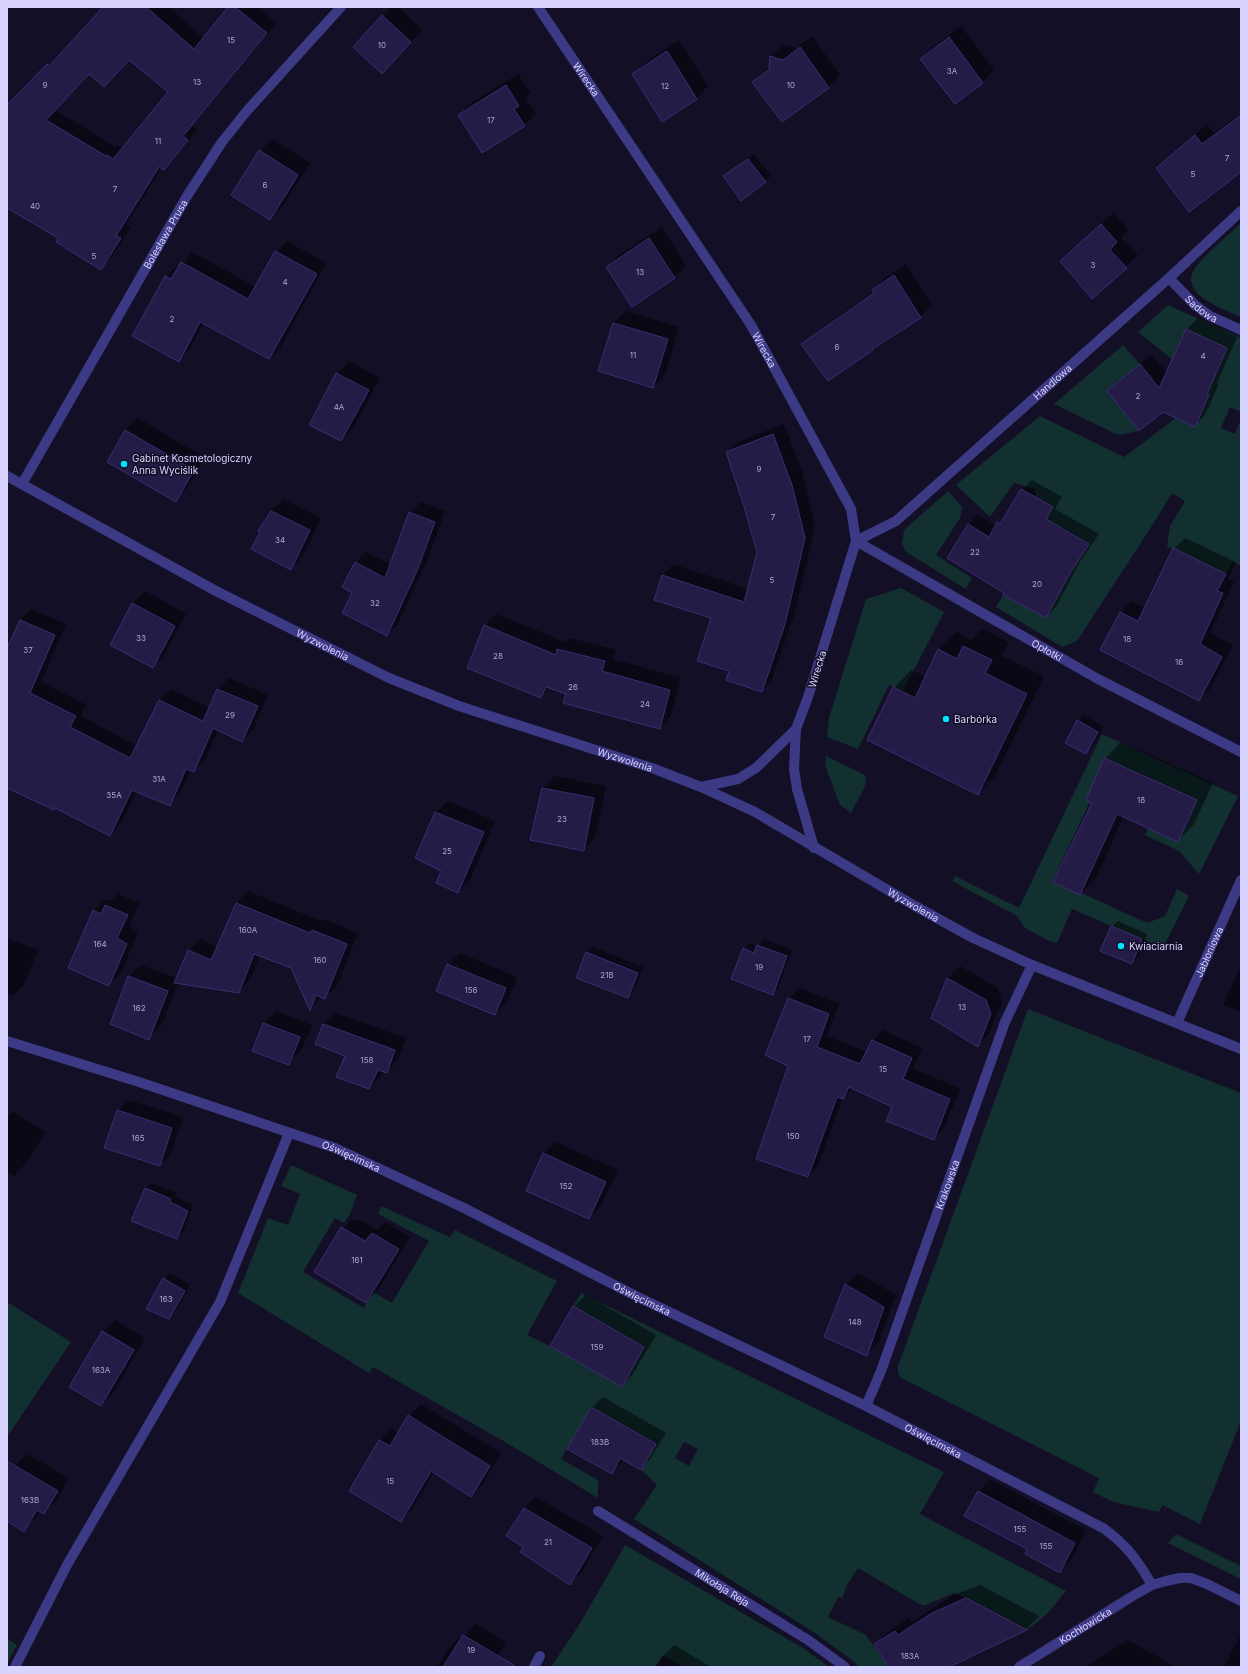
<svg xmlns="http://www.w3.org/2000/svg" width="1248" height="1674" font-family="Inter,sans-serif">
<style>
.green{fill:#12302f;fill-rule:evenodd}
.shadow{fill:#0007;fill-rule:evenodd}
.building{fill:#241b47;stroke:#3b2d73;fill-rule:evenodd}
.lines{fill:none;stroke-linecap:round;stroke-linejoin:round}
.minor{stroke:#3d3a85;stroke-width:10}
.tertiary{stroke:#3d3a85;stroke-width:10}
.poi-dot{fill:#00e5ff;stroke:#130f26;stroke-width:1.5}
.labels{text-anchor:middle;stroke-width:3;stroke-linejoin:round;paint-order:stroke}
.number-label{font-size:8px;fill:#aca6d1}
.street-label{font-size:10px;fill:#d9d4ff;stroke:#130f26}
.poi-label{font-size:10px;fill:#d9d4ff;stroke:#130f26;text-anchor:start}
</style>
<rect width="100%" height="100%" fill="#130f26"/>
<g class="green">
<path d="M1241 223V317C1227 311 1212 305 1200 296 1194 291 1189 281 1192 274 1196 261 1230 234 1241 223Z"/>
<path d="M1168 305 1241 338V412L1230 407 1221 428 1235 434 1241 419V566L1233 561 1226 574 1167 546 1170 526 1185 501 1172 493 1157 518 1077 641 1062 647 996 607 1003 595 1046 618 1070 573 1089 544 1063 527 1051 543 1034 496 1036 493 1034 489 1014 483 990 517 956 485 1040 416 1124 457 1176 418 1183 383 1213 380 1227 348 1186 329 1180 343 1186 346 1178 364 1138 332Z"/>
<path d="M1123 345 1140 364 1107 391 1139 431 1118 435 1054 404Z"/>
<path d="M948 491 962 507 960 518 936 555 972 578 966 589 906 552 902 544 904 530Z"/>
<path d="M901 588 944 612 903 691 889 685 858 749 827 737 829 718 866 599Z"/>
<path d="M1102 734 1238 796 1199 874 1179 851 1145 835 1148 828 1178 842 1197 800 1104 758 1086 800 1090 802 1053 880 1147 923 1165 916 1177 889 1189 896 1163 948 1072 909 1057 943 1049 941 1025 928 1017 916 952 881 955 876 1019 908Z"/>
<path d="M826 756 865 775 866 782 865 786 851 813 840 805 825 765Z"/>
<path d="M1028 1009 1241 1093V1421L1200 1524 1162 1505 1159 1512 1113 1502 1093 1492 1099 1478 901 1378 898 1373V1366Z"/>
<path d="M291 1165 357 1195 350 1214 344 1223 335 1218 303 1272 364 1308 373 1292 392 1303 429 1241 378 1214 381 1206 450 1237 455 1230 557 1281 527 1335 550 1346 622 1387 644 1347 573 1306 581 1293 944 1472 920 1514 1066 1591 1048 1613 1027 1630 966 1598 954 1593 923 1606 858 1568 846 1587 842 1599 838 1597 828 1617 866 1635 888 1667H859L851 1659 812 1631 634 1519 657 1485 641 1470 654 1446 634 1435 635 1432 591 1407 561 1459 598 1480V1498L512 1446 373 1367 369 1373 238 1293 268 1218 288 1225 300 1194 281 1186ZM684 1442 698 1449 689 1466 675 1458Z"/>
<path d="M7 1302 71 1342 7 1437Z"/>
<path d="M1176 1534 1241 1566V1579L1168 1543Z"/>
<path d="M625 1545 803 1648 829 1667H683L663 1655 655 1667H551L579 1625Z"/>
<path d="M7 1638 17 1645 7 1664Z"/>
</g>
<g class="shadow">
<path d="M104 7H169L203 38 229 7H257L276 23 192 126 197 130 174 158 164 169 162 167 126 225 130 228 111 258 101 269 59 238 7 207V106L58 55 59 56ZM129 59 170 92 123 148 118 145 116 147 55 110 89 73Z"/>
<path d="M391 7H398L422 30 382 73 383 16Z"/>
<path d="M961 26 994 70 983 82 955 103 921 59 933 47Z"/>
<path d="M812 36 840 75 828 87 754 82 770 67 771 56 783 45 796 48Z"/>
<path d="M679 40 708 86 697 98 662 120 633 74 645 63Z"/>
<path d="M518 74 531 93 526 98 536 114 524 125 459 115 471 103Z"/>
<path d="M1241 113V172L1169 157 1207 124 1214 133Z"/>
<path d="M272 139 310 163 282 207 270 219 260 151Z"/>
<path d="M754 154 771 176 742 200 725 176Z"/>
<path d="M1113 213 1128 229 1121 238 1138 255 1126 267 1073 250Z"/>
<path d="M662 227 686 266 674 277 607 267 619 255Z"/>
<path d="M287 241 326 263 280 348 269 358 204 323 189 350 178 361 166 277 176 266 179 268 192 252 256 287 276 252Z"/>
<path d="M906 264 932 305 920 317 878 344 873 349 828 380 803 345 815 333 874 291 873 290 885 278Z"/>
<path d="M626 311 679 327 665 375 653 387 599 371 614 323Z"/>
<path d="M1198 318 1237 337 1217 383 1219 384 1205 415 1194 426 1163 411 1108 391 1152 354 1167 373 1187 329Z"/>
<path d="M349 361 380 378 353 428 341 440 310 424 337 373Z"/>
<path d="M138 418 205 458 187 488 175 500 108 461 126 430Z"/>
<path d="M784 424 803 474 815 527 795 612 772 680 761 691 730 670 712 617 655 599 663 575 673 564 749 589 758 552 744 502 727 453 738 442Z"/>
<path d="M1032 480 1062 497 1055 509 1099 534 1080 562 1056 607 1046 617 1006 593 968 525 978 515 997 526 1007 514 1022 490Z"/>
<path d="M283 499 321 518 303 556 291 568 261 532 271 511Z"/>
<path d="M421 502 445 511 428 559 397 625 387 635 354 593 356 563 366 552 391 565 410 513Z"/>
<path d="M1185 538 1236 562 1228 579 1234 582 1210 633 1233 645 1210 689 1198 700 1121 612 1132 601 1145 608 1174 549Z"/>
<path d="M145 591 186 614 164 655 153 667 111 644 133 603Z"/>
<path d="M31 609 66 624 41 682 86 705 81 716 137 746 160 700 171 689 210 708 218 689 229 678 268 695 253 730 242 740 218 730 205 760 194 771 191 770 180 793 169 804 137 791 121 823 110 834 56 808 54 809 7 787V652L20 620Z"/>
<path d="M496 614 565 642 570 638 616 650 613 659 681 678 671 716 660 728 550 687 541 697 484 626Z"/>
<path d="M982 629 1009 642 1002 656 1044 676 995 776 977 794 894 688 911 670 926 677 939 650 957 632 971 640Z"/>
<path d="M1083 715 1103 726 1092 747 1086 753 1077 721Z"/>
<path d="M1121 742 1213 783 1194 824 1178 841 1124 816 1096 878 1080 894 1093 802 1105 759Z"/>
<path d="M555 776 606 786 595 838 583 850 543 788Z"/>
<path d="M448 801 495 821 470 880 458 892 442 870 436 813Z"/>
<path d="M248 891 321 921 324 919 358 933 337 986 325 997 322 996 310 1010 291 967 260 955 250 980 238 992 178 983 161 1026 149 1038 129 976 141 965 177 978 189 951 201 939 218 947 236 903Z"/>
<path d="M118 894 139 903 129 926 138 932 121 973 109 985 94 911 106 899 111 901Z"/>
<path d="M1118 921 1147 934 1138 957 1132 963 1112 927Z"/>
<path d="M7 938 38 950 24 985 13 996 7 993Z"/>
<path d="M764 939 792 950 778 988 772 994 744 949 749 943 757 946Z"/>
<path d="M593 947 643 967 634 991 628 997 587 952Z"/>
<path d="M460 953 517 977 507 1002 495 1014 448 965Z"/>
<path d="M1241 965V1012L1223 1005Z"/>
<path d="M960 966 998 988 1002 1002 989 1034 977 1046 932 1017 948 978Z"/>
<path d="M800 988 839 1004 827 1036 867 1052 872 1041 883 1030 922 1048 913 1068 960 1089 944 1128 933 1139 893 1106 853 1088 842 1099 818 1166 808 1176 790 1065 789 999Z"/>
<path d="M276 1011 312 1025 302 1049 290 1061 264 1023Z"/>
<path d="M336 1013 406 1038 398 1060 387 1072 383 1071 381 1076 369 1088 324 1024Z"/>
<path d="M129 1100 183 1117 171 1154 160 1165 118 1111Z"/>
<path d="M13 1112 46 1132 25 1164 14 1176 7 1172V1118Z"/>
<path d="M556 1142 618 1170 601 1206 589 1218 544 1153Z"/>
<path d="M151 1183 176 1193 175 1197 193 1205 183 1232 177 1238 146 1189Z"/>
<path d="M351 1220H361L377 1230 385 1222 410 1237 378 1290 366 1302 339 1232Z"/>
<path d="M170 1273 190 1285 175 1312 169 1318 148 1309 164 1278Z"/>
<path d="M858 1273 896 1295 878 1343 866 1355 846 1285Z"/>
<path d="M586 1295 656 1335 633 1374 622 1386 574 1307Z"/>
<path d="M115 1320 145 1338 138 1351 105 1332V1334L137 1352 113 1393 101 1405 103 1332Z"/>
<path d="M603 1397 666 1433 651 1458 641 1469 624 1459 611 1473 569 1449 592 1407Z"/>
<path d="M421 1404 501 1453 483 1484 471 1495 434 1472 412 1509 400 1521 380 1441 392 1429 399 1433 409 1416Z"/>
<path d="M27 1454 69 1478 56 1501 44 1512 40 1510 35 1519 23 1530 7 1520V1480L15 1466Z"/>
<path d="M990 1480 1086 1530 1072 1559 1060 1571 1028 1549 979 1491Z"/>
<path d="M536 1497 603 1536 582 1572 570 1584 524 1547V1508Z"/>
<path d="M980 1585 1039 1616 1026 1629 957 1662 952 1667H890L875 1644 889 1631 909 1618 912 1622 953 1595Z"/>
<path d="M476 1624 506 1642 497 1658 496 1667H437L447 1650 459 1638 462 1639Z"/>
<path d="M1241 1635V1667H1224L1240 1636Z"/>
<path d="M1128 1640 1176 1667H1085Z"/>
<path d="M674 1645 711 1667H656L664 1655Z"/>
</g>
<g class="building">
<path d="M103 7H146L194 49 228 7H235L267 33 183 136 188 140 164 170 159 167 116 236 121 238 101 270 56 242 58 238 7 208V105L47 64 49 66ZM129 60 168 92 113 159 107 155 106 156 46 120 89 74 104 87Z"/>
<path d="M382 15 411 42 382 74 353 47Z"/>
<path d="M949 37 983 83 955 104 920 59Z"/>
<path d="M800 47 829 88 782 122 752 82 769 70 770 56 783 60Z"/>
<path d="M667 51 697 99 662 122 632 74Z"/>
<path d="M506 85 519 106 514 109 525 126 482 153 458 115Z"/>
<path d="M1241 115V172L1189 212 1156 168 1195 135 1202 144Z"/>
<path d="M259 150 298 175 270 220 231 195Z"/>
<path d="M748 159 766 182 741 201 723 176Z"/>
<path d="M1101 224 1117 242 1110 250 1127 268 1092 299 1060 261Z"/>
<path d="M649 238 675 278 632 307 606 267Z"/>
<path d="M275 251 317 274 269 359 200 322 179 362 132 336 165 276 171 279 181 262 248 299Z"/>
<path d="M894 275 921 318 872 349 873 350 828 381 801 344 874 293 872 290Z"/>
<path d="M613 323 668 339 653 388 598 371Z"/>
<path d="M1186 329 1227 348 1207 394 1209 395 1208 397 1195 427 1163 412 1139 431 1107 391 1140 364 1159 388Z"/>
<path d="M336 373 369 390 341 441 309 425Z"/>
<path d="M125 430 194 470 176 502 107 462Z"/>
<path d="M773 434 792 485 805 538 785 624 762 692 726 680 729 671 697 661 711 618 654 600 662 575 744 602 757 552 743 503 726 452Z"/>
<path d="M1021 489 1053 507 1046 519 1089 544 1070 573 1046 618 1003 595 1004 593 947 558 968 524 989 537 997 522 1000 524Z"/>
<path d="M271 511 310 530 291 570 251 549 260 532 258 531Z"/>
<path d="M409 512 435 522 417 571 387 636 342 613 352 593 342 587 355 562 385 578Z"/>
<path d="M1173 548 1226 574 1217 591 1223 593 1200 644 1222 657 1199 701 1100 650 1120 612 1138 621Z"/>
<path d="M132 603 175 626 153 668 110 645Z"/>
<path d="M20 620 55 635 30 693 76 716 70 727 130 758 159 700 203 721 217 689 258 706 242 742 213 728 194 772 186 769 170 806 132 790 110 836 55 808 54 810 7 788V648Z"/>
<path d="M484 625 556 655 557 649 605 661 602 671 670 690 660 729 563 703 566 694 546 687 541 698 467 668Z"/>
<path d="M963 646 992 660 985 673 1027 694 978 795 867 740 893 687 915 698 938 649 957 659Z"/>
<path d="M1077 720 1098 732 1086 754 1065 743Z"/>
<path d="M1104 758 1197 800 1178 842 1117 814 1080 895 1053 882 1092 803 1086 800Z"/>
<path d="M542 788 594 798 584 851 530 840Z"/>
<path d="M435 812 484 832 458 893 436 883 441 871 415 858Z"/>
<path d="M236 903 310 933 312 930 347 944 325 999 316 995 310 1011 291 968 254 954 239 993 174 983 188 950 211 960Z"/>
<path d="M105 905 128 915 117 938 127 944 109 986 68 968 93 910 101 914Z"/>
<path d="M1111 926 1142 939 1132 964 1100 951Z"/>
<path d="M757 945 787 956 773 995 731 979 743 948 754 953Z"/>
<path d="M586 952 638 973 628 998 576 978Z"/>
<path d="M447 964 506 988 495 1015 436 991Z"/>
<path d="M128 976 168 991 149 1040 110 1024Z"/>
<path d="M947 978 986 1000 991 1014 978 1047 931 1018Z"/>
<path d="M788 998 829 1014 817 1047 860 1064 872 1040 912 1058 903 1079 950 1099 934 1140 886 1121 892 1107 849 1087 843 1099 837 1097 808 1177 756 1159 788 1066 765 1055Z"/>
<path d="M263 1023 300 1037 289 1065 252 1051Z"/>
<path d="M323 1024 395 1050 387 1073 378 1070 369 1089 336 1077 345 1056 315 1044Z"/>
<path d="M117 1110 172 1128 160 1166 104 1148Z"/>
<path d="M543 1153 606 1182 589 1219 526 1191Z"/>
<path d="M145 1188 171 1199 170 1202 188 1211 177 1239 131 1221Z"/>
<path d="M341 1227 365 1241 372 1233 399 1249 366 1303 314 1272Z"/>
<path d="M163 1278 185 1291 169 1319 146 1309Z"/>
<path d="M845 1284 884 1307 867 1356 824 1337Z"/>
<path d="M573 1306 644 1347 622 1387 550 1346Z"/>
<path d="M102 1331 134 1350 101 1406 69 1387Z"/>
<path d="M591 1407 656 1444 641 1470 620 1458 612 1474 567 1449Z"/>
<path d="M408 1415 490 1466 471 1497 431 1471 401 1522 349 1491 379 1440 390 1446Z"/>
<path d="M7 1461 58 1491 44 1514 37 1510 24 1532 7 1521Z"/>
<path d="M978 1491 1075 1543 1060 1573 1025 1554 1027 1549 964 1516Z"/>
<path d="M524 1508 592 1548 570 1585 520 1552 523 1547 506 1536Z"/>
<path d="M966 1598 1027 1630 949 1667H888L874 1644 895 1631 898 1635 932 1613Z"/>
<path d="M463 1635 517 1667H443Z"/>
</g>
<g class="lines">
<g class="minor">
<path id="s1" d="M538 7 751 325 851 509 856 541 808 697 796 729 794 769 797 789 814 848"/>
<path id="s2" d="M1169 278 1195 305 1210 316 1241 330"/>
<path id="s3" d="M22 484 187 196 222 142 246 112 341 7"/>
<path id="s4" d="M856 541 896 521 1169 278 1241 211"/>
<path id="s5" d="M856 541 1098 679 1241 752"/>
<path d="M701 787 738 779 756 768 796 729"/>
<path id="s6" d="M1177 1023 1241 880"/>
<path id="s7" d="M7 1041 139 1082 335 1148 464 1208 638 1297 866 1406 1103 1528C1127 1545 1138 1561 1152 1585"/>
<path id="s8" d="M866 1406 881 1371 1005 1022 1032 965"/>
<path id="s9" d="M598 1511 808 1640 845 1667"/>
<path d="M15 1667 67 1565 220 1302 289 1133"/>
<path d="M534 1667 540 1656"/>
</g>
<g class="tertiary">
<path id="s10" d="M7 476 216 591 389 678 459 706 652 768 701 787 755 812 915 906 973 938 1032 965 1241 1049"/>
<path id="s11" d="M1019 1667 1131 1597 1152 1585 1166 1581 1180 1578H1191L1207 1584 1241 1601"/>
</g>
</g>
<g class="poi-dot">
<circle cx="124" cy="464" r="4"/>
<circle cx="946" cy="719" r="4"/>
<circle cx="1121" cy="946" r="4"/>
</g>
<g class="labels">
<g class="number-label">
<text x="231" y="43">15</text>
<text x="382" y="48">10</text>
<text x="952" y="74">3A</text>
<text x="197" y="85">13</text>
<text x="45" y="88">9</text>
<text x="791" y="88">10</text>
<text x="665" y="89">12</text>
<text x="491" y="123">17</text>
<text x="158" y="144">11</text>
<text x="1227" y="161">7</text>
<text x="1193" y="177">5</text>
<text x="265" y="188">6</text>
<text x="115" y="192">7</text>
<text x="35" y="209">40</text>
<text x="94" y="259">5</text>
<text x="1093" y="268">3</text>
<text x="640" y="275">13</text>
<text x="285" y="285">4</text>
<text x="172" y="322">2</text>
<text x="837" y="350">6</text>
<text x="633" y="358">11</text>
<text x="1203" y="359">4</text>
<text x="1138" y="399">2</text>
<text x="339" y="410">4A</text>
<text x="759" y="472">9</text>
<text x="773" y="520">7</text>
<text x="280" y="543">34</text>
<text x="975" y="555">22</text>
<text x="772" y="583">5</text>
<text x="1037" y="587">20</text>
<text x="375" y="606">32</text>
<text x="141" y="641">33</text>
<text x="1127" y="642">18</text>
<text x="28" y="653">37</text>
<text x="498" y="659">28</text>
<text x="1179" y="665">16</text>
<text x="573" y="690">26</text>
<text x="645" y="707">24</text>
<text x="230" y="718">29</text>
<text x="159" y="782">31A</text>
<text x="114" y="798">35A</text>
<text x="1141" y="803">18</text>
<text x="562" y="822">23</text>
<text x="447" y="854">25</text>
<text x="248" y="933">160A</text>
<text x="100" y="947">164</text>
<text x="320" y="963">160</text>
<text x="759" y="970">19</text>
<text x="607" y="978">21B</text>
<text x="471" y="993">156</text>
<text x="962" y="1010">13</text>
<text x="139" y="1011">162</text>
<text x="807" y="1042">17</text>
<text x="367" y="1063">158</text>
<text x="883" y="1072">15</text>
<text x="793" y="1139">150</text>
<text x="138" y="1141">165</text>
<text x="566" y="1189">152</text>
<text x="357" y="1263">161</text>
<text x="166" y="1302">163</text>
<text x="855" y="1325">148</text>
<text x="597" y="1350">159</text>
<text x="101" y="1373">163A</text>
<text x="600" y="1445">183B</text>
<text x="390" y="1484">15</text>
<text x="30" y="1503">163B</text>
<text x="1020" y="1532">155</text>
<text x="548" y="1545">21</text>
<text x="1046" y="1549">155</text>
<text x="471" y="1653">19</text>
<text x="910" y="1659">183A</text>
</g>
<g class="street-label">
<text dy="4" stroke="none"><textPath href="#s1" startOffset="87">Wirecka</textPath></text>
<text dy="4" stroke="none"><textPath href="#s3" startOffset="288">Bolesława Prusa</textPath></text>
<text dy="4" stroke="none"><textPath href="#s2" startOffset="45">Sadowa</textPath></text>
<text dy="4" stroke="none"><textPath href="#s1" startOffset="411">Wirecka</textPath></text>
<text dy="4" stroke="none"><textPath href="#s4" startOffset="254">Handlowa</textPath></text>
<text dy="4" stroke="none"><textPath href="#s10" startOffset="358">Wyzwolenia</textPath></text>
<text dy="4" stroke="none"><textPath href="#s5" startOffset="220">Opłotki</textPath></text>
<text transform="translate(817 669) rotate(-73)" y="4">Wirecka</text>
<text dy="4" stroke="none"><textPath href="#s10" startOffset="682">Wyzwolenia</textPath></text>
<text dy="4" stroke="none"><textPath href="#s10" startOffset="1006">Wyzwolenia</textPath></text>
<text dy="4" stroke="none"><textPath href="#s6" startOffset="78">Jabłoniowa</textPath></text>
<text dy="4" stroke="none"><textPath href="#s7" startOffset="363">Oświęcimska</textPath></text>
<text dy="4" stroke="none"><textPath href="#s8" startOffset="236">Krakowska</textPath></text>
<text dy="4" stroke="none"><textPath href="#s7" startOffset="687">Oświęcimska</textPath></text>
<text dy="4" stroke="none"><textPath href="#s7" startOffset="1011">Oświęcimska</textPath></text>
<text dy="4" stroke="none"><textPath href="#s9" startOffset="146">Mikołaja Reja</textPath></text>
<text dy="4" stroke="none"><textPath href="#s11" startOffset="78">Kochłowicka</textPath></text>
</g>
<g class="poi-label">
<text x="132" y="462">Gabinet Kosmetologiczny<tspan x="132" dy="12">Anna Wyciślik</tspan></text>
<text x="954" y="723">Barbórka</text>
<text x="1129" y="950">Kwiaciarnia</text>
</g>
</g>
<rect width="1248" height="1674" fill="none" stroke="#d9d4ff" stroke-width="16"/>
</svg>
